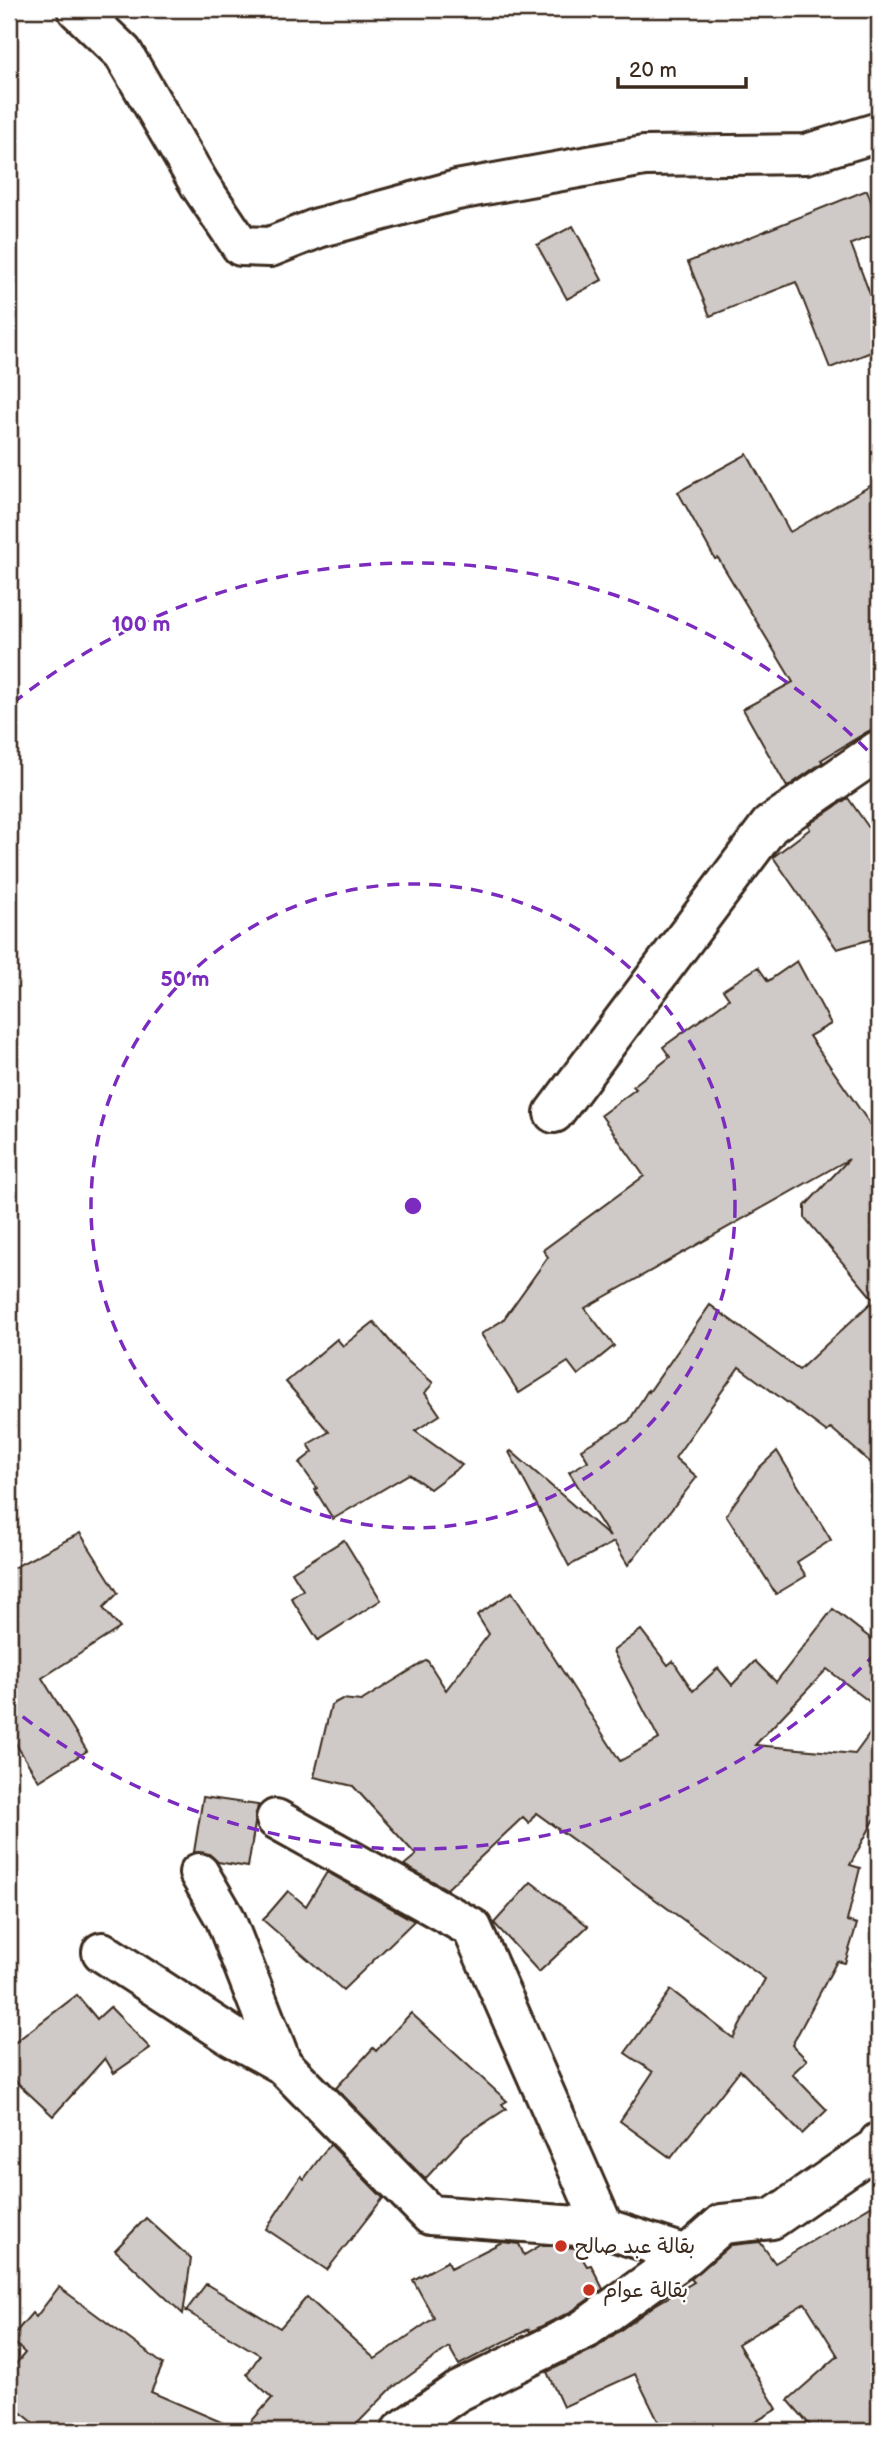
<svg xmlns="http://www.w3.org/2000/svg" width="888" height="2440" font-family="'Balsamiq Sans','Playpen Sans Arabic',sans-serif">
<style>
.building{fill:#cfcac7;stroke:#3b2a1e;stroke-width:2}
.lines{fill:none;stroke-linecap:round;stroke-linejoin:round}
.street-casing{stroke:#3b2a1e;stroke-width:44}
.street{stroke:#fff;stroke-width:38}
.ring{fill:none;stroke:#7b2cbf;stroke-width:3.5;stroke-dasharray:12 9}
.poi-dot{fill:#c8321e;stroke:#fff;stroke-width:2.5}
.labels{text-anchor:middle;stroke-width:5;stroke-linejoin:round;paint-order:stroke}
.poi-label{font-size:21px;fill:#3b2a1e;stroke:#fff;text-anchor:start}
.centre{fill:#7b2cbf;stroke:#fff;stroke-width:3.5}
.ring-label{font-size:21px;text-anchor:middle;font-weight:bold;fill:#7b2cbf;stroke:#fff;stroke-width:5;stroke-linejoin:round;paint-order:stroke}
</style>
<rect width="100%" height="100%" fill="#fff"/>
<filter id="ink" filterUnits="userSpaceOnUse"><feTurbulence type="fractalNoise" baseFrequency=".0143" numOctaves="2"/><feDisplacementMap in="SourceGraphic" scale="14" xChannelSelector="R" yChannelSelector="G"/><feConvolveMatrix kernelMatrix="1 2 1 2 8 2 1 2 1" color-interpolation-filters="sRGB"/></filter>
<g filter="url(#ink)">
<g class="building">
<path d="M867 190 879 223V233L851 244 879 318V349L830 368 796 282 710 316 688 262Z"/>
<path d="M573 226 602 280 567 299 537 245Z"/>
<path d="M747 454 790 532 879 481V727L867 732 821 760 823 762 787 787 743 709 793 682 718 558 715 559 678 492Z"/>
<path d="M848 798 879 842V937L837 949 773 857 810 829 808 825Z"/>
<path d="M797 961 831 1024 809 1036 877 1134 879 1131V1470L831 1428 827 1432 739 1367 675 1458 697 1477 628 1565 614 1542 569 1566 509 1452 511 1451 610 1537 569 1472 588 1461 581 1449 629 1421 648 1390 649 1392 710 1305 799 1370 874 1300 805 1218V1206L849 1159 585 1308 614 1346 578 1375 568 1362 519 1393 481 1334 503 1320 548 1257 543 1250 644 1176 601 1115 636 1089 633 1086 670 1057 663 1047 729 999 723 990 758 967 768 981Z"/>
<path d="M374 1322 404 1358 433 1383 425 1393 440 1415 415 1431 462 1465 430 1489 409 1474 333 1519 315 1490 317 1488 299 1463 313 1452 308 1444 329 1432 286 1382 337 1339 343 1346Z"/>
<path d="M777 1451 831 1540 797 1562 806 1576 776 1594 726 1515 759 1468Z"/>
<path d="M80 1533 118 1593 103 1608 120 1628 42 1678 87 1751 39 1781 9 1733V1570Z"/>
<path d="M344 1540 381 1600 318 1640 291 1598 303 1590 292 1572Z"/>
<path d="M512 1592 620 1761 659 1739 613 1651 641 1630 668 1665 673 1661 693 1691 718 1668 732 1685 755 1661 776 1682 833 1609 879 1645V1709L827 1669 755 1745 855 1754 879 1721V1811L850 1865 860 1868 847 1921 857 1924 845 1963 837 1961 792 2045 807 2060 792 2074 827 2110 802 2134 740 2070 671 2158 620 2121 653 2072 625 2053 671 1990 733 2038 765 1979 536 1813 529 1823 523 1817 447 1889 404 1865 416 1855 353 1786 314 1777 331 1705 342 1699 361 1701 427 1660 446 1690 489 1634 477 1615Z"/>
<path d="M203 1797 258 1805 248 1867 218 1862 209 1854 194 1852Z"/>
<path d="M327 1872 414 1921 343 1990 263 1920 288 1891 306 1906Z"/>
<path d="M531 1882 588 1926 539 1972 494 1923Z"/>
<path d="M77 1995 97 2019 110 2007 150 2048 114 2073 105 2058 53 2116 9 2075V2047Z"/>
<path d="M411 2013 507 2101 502 2104 506 2109 465 2136 425 2179 336 2088 373 2048 376 2051Z"/>
<path d="M330 2144 383 2198 327 2270 266 2229 301 2176 304 2179Z"/>
<path d="M879 2201V2422L869 2431H815L788 2400 838 2356 805 2303 738 2344 777 2409 740 2431H663L635 2374 563 2407 547 2372 596 2348 655 2305 694 2282 691 2279 731 2245 760 2242 775 2263Z"/>
<path d="M146 2218 191 2259 183 2314 115 2250Z"/>
<path d="M502 2242 519 2244 524 2255 541 2245 576 2248 587 2266 591 2265 603 2289 572 2311 530 2332 529 2329 459 2365 449 2347 391 2389 350 2431H243L272 2398 247 2374 260 2355 186 2311 206 2284 280 2328 307 2297 375 2359 434 2318 413 2280 448 2261 451 2268Z"/>
<path d="M59 2287 163 2364 151 2392 242 2431H44L9 2403V2372L25 2353 10 2339 32 2313 36 2317Z"/>
</g>
<g class="lines">
<g class="street-casing">
<g id="street">
<path d="M77 9 123 53 200 185 241 246 270 247 318 228 457 190 644 156 806 154 879 132"/>
<path d="M554 1113 770 825 879 750"/>
<path d="M276 1819 472 1928 604 2228"/>
<path d="M199 1873 225 1918 282 2064 430 2215 604 2228 687 2255"/>
<path d="M102 1952 233 2037 282 2064"/>
<path d="M401 2431 457 2392 583 2330 687 2255 722 2224 772 2219 878 2146 879 2142"/>
</g>
</g>
<use href="#street" class="street"/>
</g>
</g>
<g class="ring">
<circle cx="413" cy="1206" r="322"/>
<path d="M876 1653A643 643 0 0 1 13 1709M13 703A643 643 0 0 1 876 759"/>
</g>
<g class="poi-dot">
<circle cx="561" cy="2246" r="7"/>
<circle cx="589" cy="2290" r="7"/>
</g>
<g class="labels">
<g class="poi-label">
<text x="575" y="2253">بقالة عبد صالح</text>
<text x="603" y="2297">بقالة عوام</text>
</g>
</g>
<circle cx="413" cy="1206" r="10" class="centre"/>
<g class="ring-label">
<text x="141" y="631">100 m</text>
<text x="185" y="986">50 m</text>
</g>
<rect width="888" height="2440" fill="none" stroke="#fff" stroke-width="35"/>
<rect x="18" y="18" width="853" height="2405" fill="none" stroke="#3b2a1e" stroke-width="2.5" filter="url(#ink)"/>
<path d="M618 77v10h128v-10" fill="none" stroke="#3b2a1e" stroke-width="3.5"/>
<text x="629" y="77" font-size="21" fill="#3b2a1e" stroke="#ffffff" stroke-width="5" paint-order="stroke">20 m</text>
</svg>
